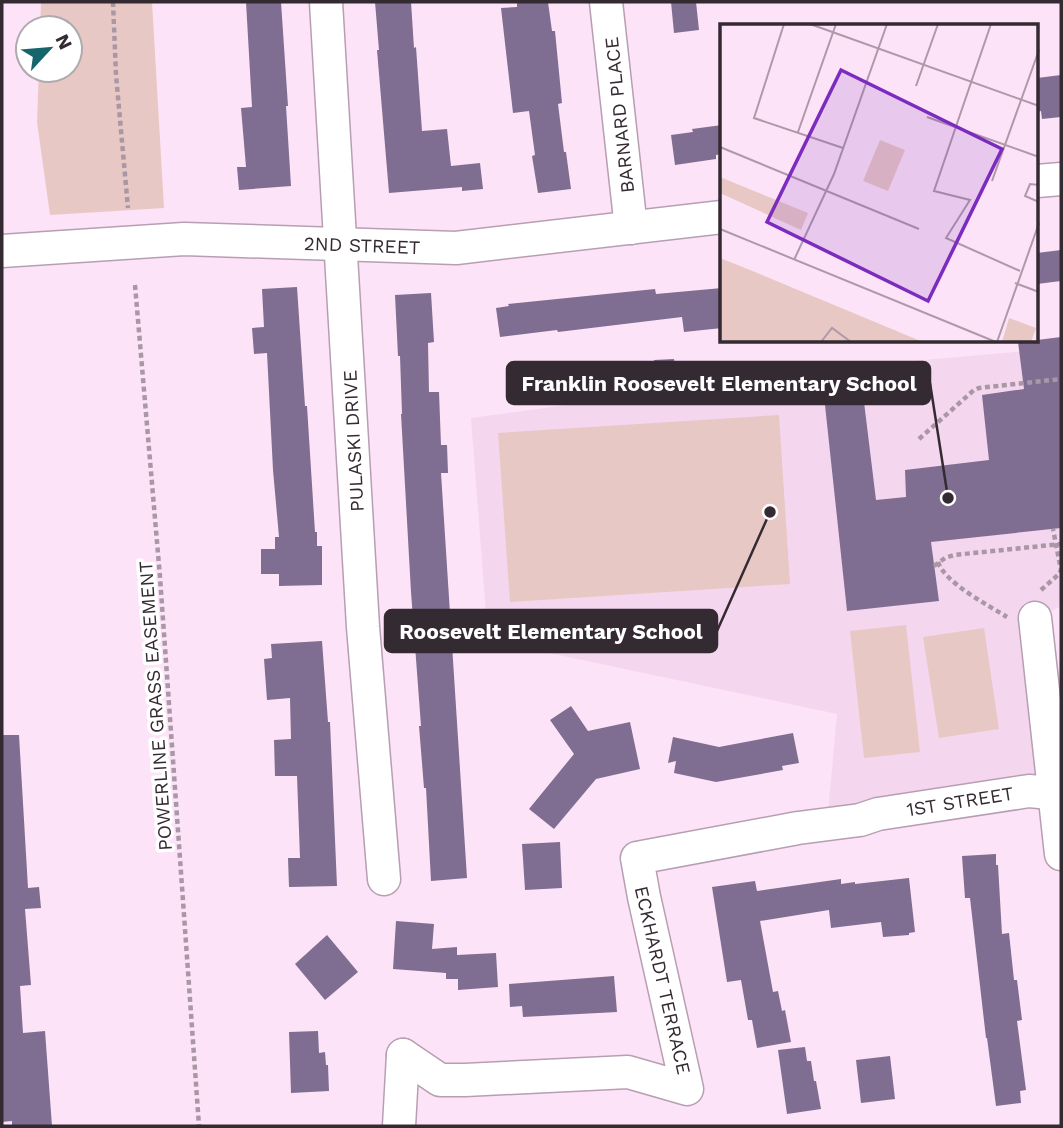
<svg xmlns="http://www.w3.org/2000/svg" width="1063" height="1128" font-family="'Work Sans',sans-serif">
<style>
.built{fill:#f5d6ef}
.green{fill:#e8c8c5}
.building{fill:#7f6e91}
.lines{fill:none;stroke-linecap:round;stroke-linejoin:round}
.minor-casing{stroke:#b79fb2;stroke-width:35}
.path{stroke:#aa97a6;stroke-width:4.5;stroke-dasharray:5 3.5;stroke-linecap:butt}
.minor{stroke:#fff;stroke-width:32}
.labels{text-anchor:middle;stroke-width:7;stroke-linejoin:round;paint-order:stroke}
.street-label{font-size:19px;fill:#342a32;stroke:#fff}
.inset-road{fill:none;stroke:#ad99a8;stroke-width:2}
.view{fill:#7b2cbf;fill-opacity:0.15;stroke:#7b2cbf;stroke-width:3.5}
.inset-edge{fill:none;stroke:#342a32;stroke-width:3.5}
.leader{fill:none;stroke:#342a32;stroke-width:2.5}
.callout-dot{fill:#342a32;stroke:#fff;stroke-width:2.5}
.callout{fill:#342a32;stroke:#342a32;stroke-width:2.5}
.callout-label{font-size:21px;text-anchor:middle;font-weight:bold;fill:#fff}
</style>
<rect width="100%" height="100%" fill="#fde3f7"/>
<path class="built" d="M1061 348V606L1035 619 1055 793 827 824 837 714 488 640 471 418 855 366Z"/>
<g class="green">
<path d="M41 2H152L164 208 50 215 37 122 39 70H70V28H40Z"/>
<path d="M779 415 790 584 510 602 498 433Z"/>
<path d="M906 625 920 752 864 758 850 631Z"/>
<path d="M984 628 999 729 939 738 923 637Z"/>
</g>
<g class="building">
<path d="M246 2H281L288 106H286L291 186 239 190 237 167H246L241 108 252 107Z"/>
<path d="M375 2H411L414 48 416 47 422 131 447 129 451 166 480 163 483 189 462 191V187L389 193 377 50H379Z"/>
<path d="M517 2H548L552 31H555L562 103 558 104 564 152H566L571 189 538 193 532 156 535 155 529 111 513 113 501 8 517 7Z"/>
<path d="M671 2H696L699 30 674 33Z"/>
<path d="M1061 75V117L1042 119 1041 111 1037 112V78Z"/>
<path d="M722 125V154L716 155V159L675 165 671 135 693 132 692 129Z"/>
<path d="M1061 250V281L1037 284V253Z"/>
<path d="M297 287 305 406H307L315 532H317V546H322V585L279 586V574H261V549H275V537H279L273 470 267 353 254 354 252 328 264 327 262 289Z"/>
<path d="M722 288V328L684 332 682 317 558 332 557 330 500 337 496 308 509 306 508 304 655 289 656 294Z"/>
<path d="M431 293 434 342 428 343 429 392H439L441 445H447L448 473H441L467 878 431 881 426 788H424L419 726H421L411 592 401 414H402L400 356H398L395 295Z"/>
<path d="M1061 337V528L931 542 939 601 847 611 825 405 864 402 876 500 906 497 905 470 989 460 982 395 1024 389 1018 342 1037 341V340Z"/>
<path d="M674 359 677 385 656 386 654 360Z"/>
<path d="M322 641 328 722H330L337 886 289 887 288 858H300L297 776H275L274 740 291 739 290 698 267 700 264 659 272 658 271 644Z"/>
<path d="M571 706 588 731 630 722 640 769 596 779 554 829 529 809 574 754 550 720Z"/>
<path d="M793 733 799 763 782 766 783 770 716 782 674 773 676 761 668 763 673 737 719 747Z"/>
<path d="M2 735H19L28 888 39 887 41 908 25 909 31 985 20 986 23 1033 45 1031 52 1126H12V1121L2 1122Z"/>
<path d="M560 842 562 888 525 890 522 844Z"/>
<path d="M996 854V865H998L1002 934 1009 933 1014 980H1017L1022 1020 1017 1021 1026 1090 1020 1091 1021 1103 996 1106 987 1038H986L970 898H965L962 856Z"/>
<path d="M909 878 915 932 909 933V935L883 937 881 922 831 928 829 910 760 921 773 992 778 991 782 1011 785 1010 791 1042 757 1048 752 1020H748L741 980 727 982 712 887 755 881 757 891 841 879V884L855 882V884Z"/>
<path d="M396 921 434 924 432 949 457 947V955L496 953 498 987 458 990V979H446V973L393 969Z"/>
<path d="M327 935 358 972 325 1000 295 964Z"/>
<path d="M614 976 617 1012 523 1017 522 1006 510 1007 509 984Z"/>
<path d="M318 1031 319 1053 325 1052 326 1065H328L329 1091 291 1093 289 1032Z"/>
<path d="M805 1047 807 1061H811L814 1081H816L821 1109 787 1114 778 1050Z"/>
<path d="M890 1056 895 1099 861 1103 856 1060Z"/>
</g>
<g class="lines">
<g class="minor-casing">
<g id="minor">
<path d="M326 2 363 627 384 879"/>
<path d="M606 2 631 228"/>
<path d="M1037 181 1061 179"/>
<path d="M2 251 184 239 456 248 722 217"/>
<path d="M1035 618 1061 854"/>
<path d="M403 1055 440 1080H465L628 1072 687 1089 644 897 637 858 798 828 860 820 878 814 1029 791 1061 794"/>
<path d="M399 1126 403 1055"/>
</g>
</g>
<g class="path">
<path d="M113 2 116 75 128 208"/>
<path d="M135 285 160 577 199 1126"/>
<path d="M919 439 974 390 979 388 1061 379"/>
<path d="M938 562C945 583 988 605 1007 617"/>
<path d="M934 566 945 558 954 555 1061 544"/>
<path d="M1041 590 1059 574 1061 570 1053 529"/>
</g>
<use href="#minor" class="minor"/>
</g>
<g class="labels">
<g class="street-label">
<text transform="translate(619 115) rotate(-96)" y="7">BARNARD PLACE</text>
<text transform="translate(362 245) rotate(2)" y="7">2ND STREET</text>
<text transform="translate(353 441) rotate(-93)" y="7">PULASKI DRIVE</text>
<text transform="translate(155 706) rotate(-94)" y="7">POWERLINE GRASS EASEMENT</text>
<text transform="translate(960 801) rotate(-9)" y="7">1ST STREET</text>
<text transform="translate(663 980) rotate(77)" y="7">ECKHARDT TERRACE</text>
</g>
</g>
<g transform="translate(720 24)">
<rect width="318" height="318" fill="#fde3f7"/>
<path d="M160 116 185 126 168 167 143 157ZM0 153 88 189 81 206 0 169ZM0 234 30 246 203 318H0ZM289 294 316 304 311 318H282Z" fill="#e8c8c5"/>
<path class="inset-road" d="M64 0 34 94 123 124M90 0 319 82M271 0 214 167 250 176 226 214 300 247M196 62 218 0M207 93 319 133M78 108 116 0M0 123 199 205M272 157 319 26M319 161 310 160 305 172 319 178M0 205 276 318M74 236 114 150 167 0M295 259 319 268M101 318 112 304 131 318M277 318 319 199"/>
<path class="view" d="M121 46 282 125 208 277 47 198Z"/>
<rect width="318" height="318" class="inset-edge"/>
</g>
<path class="leader" d="M948 498L930 383M770 512L717 631"/>
<g class="callout-dot">
<circle cx="948" cy="498" r="7"/>
<circle cx="770" cy="512" r="7"/>
</g>
<g class="callout">
<rect x="507" y="362" width="423" height="42" rx="7"/>
<rect x="385" y="610" width="332" height="42" rx="7"/>
</g>
<g class="callout-label">
<text x="719" y="391">Franklin Roosevelt Elementary School</text>
<text x="551" y="639">Roosevelt Elementary School</text>
</g>
<rect width="1063" height="1128" fill="none" stroke="#342a32" stroke-width="7"/>
<g transform="translate(49 49) rotate(64)"><circle r="33" fill="#ffffff" stroke="#aeaaad" stroke-width="2"/>
<path d="M0-5L12 26L0 18L-12 26Z" fill="#16646c"/>
<text y="-10" font-size="19" font-weight="bold" text-anchor="middle" fill="#342a32">N</text>
</g>
</svg>
